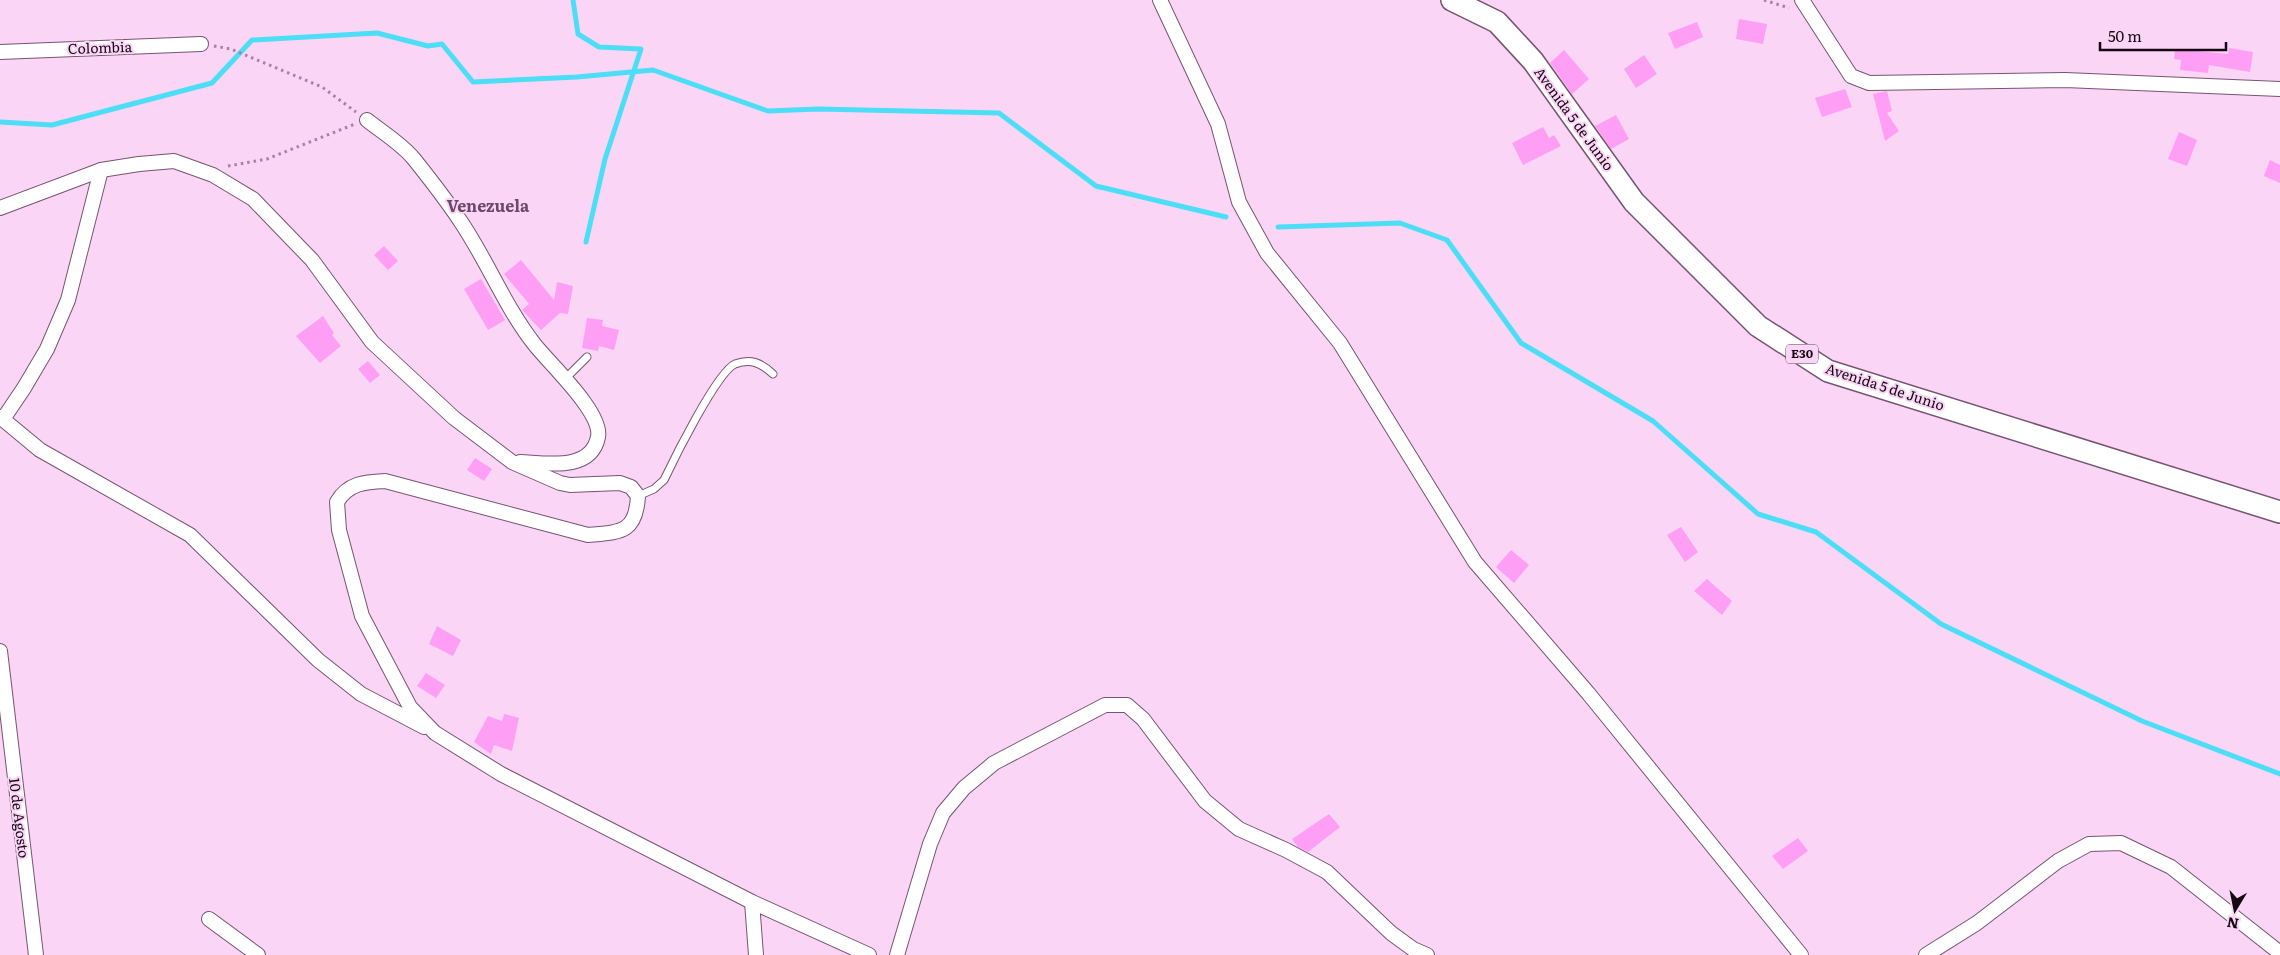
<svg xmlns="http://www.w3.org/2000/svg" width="2280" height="955" viewBox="0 0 2280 955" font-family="Literata,serif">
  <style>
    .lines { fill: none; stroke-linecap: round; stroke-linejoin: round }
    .stream { stroke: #4bdef6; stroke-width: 5 }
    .building { fill: #ff9ef5 }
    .service-casing { stroke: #755571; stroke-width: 9 }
    .minor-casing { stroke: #755571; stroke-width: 16 }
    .primary-casing { stroke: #755571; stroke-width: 24 }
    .path { stroke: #a1859d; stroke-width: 3; stroke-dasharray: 2.5 4; stroke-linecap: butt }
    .service { stroke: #fff; stroke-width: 7 }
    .minor { stroke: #fff; stroke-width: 14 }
    .primary { stroke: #fff; stroke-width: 21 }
    .labels { text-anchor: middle; stroke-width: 4; stroke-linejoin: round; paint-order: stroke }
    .shield { fill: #fbd5f5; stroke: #594657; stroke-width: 1 }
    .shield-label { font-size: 12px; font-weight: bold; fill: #140813 }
    .street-label { font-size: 14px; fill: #140813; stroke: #fbd5f5 }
    .quarter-label { font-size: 16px; font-weight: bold; fill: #6a4a66; stroke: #fbd5f5 }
  </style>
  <rect width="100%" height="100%" fill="#fbd5f5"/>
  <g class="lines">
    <!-- stream -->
    <g class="stream">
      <path d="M573 0 578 34 599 47 641 49 605 159 586 242"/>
      <path d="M0 122 52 125 212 83 252 40 377 33 428 46 442 44 473 82 577 77 653 70 768 111 818 109 999 113 1096 186 1226 217"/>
      <path d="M1278 227 1400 223 1447 240 1521 343 1653 421 1758 514 1816 532 1941 624 2142 721 2280 774"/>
    </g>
  </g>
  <!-- building -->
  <g class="building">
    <path d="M1739 19 1767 24 1763 44 1736 39Z"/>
    <path d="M1697 22 1703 37 1675 49 1668 33Z"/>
    <path d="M2229 48 2253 52 2250 72 2209 65 2208 73 2180 70 2181 60 2174 59 2175 49 2228 54Z"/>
    <path d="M1564 50 1589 79 1572 94 1550 63Z"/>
    <path d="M1644 55 1657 74 1636 88 1624 69Z"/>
    <path d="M1845 89 1852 107 1822 117 1815 98Z"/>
    <path d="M1887 91 1892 111 1887 113 1899 131 1885 141 1873 94Z"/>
    <path d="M1616 115 1629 139 1611 149 1595 126Z"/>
    <path d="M1543 127 1549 138 1554 135 1561 146 1523 165 1512 143Z"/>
    <path d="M2179 132 2197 140 2187 166 2168 159Z"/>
    <path d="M2270 160 2280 165V183L2264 176Z"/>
    <path d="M384 246 398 261 388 270 374 255Z"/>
    <path d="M521 260 554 300 557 282 573 286 568 314 560 313 541 330 522 310 529 304 504 274Z"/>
    <path d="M481 279 505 320 488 330 464 289Z"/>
    <path d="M323 316 334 333 332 335 341 346 320 363 296 336Z"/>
    <path d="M587 318 603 320 602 326 619 330 614 350 599 346 598 351 582 348Z"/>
    <path d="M368 361 380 375 370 383 358 369Z"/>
    <path d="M475 458 492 469 484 481 467 470Z"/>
    <path d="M1681 527 1698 552 1685 562 1667 535Z"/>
    <path d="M1511 550 1529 565 1514 583 1496 567Z"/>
    <path d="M1707 579 1732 601 1722 615 1694 591Z"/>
    <path d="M437 626 461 640 453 656 429 644Z"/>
    <path d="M426 673 445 685 436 698 417 686Z"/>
    <path d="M504 714 519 718 512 751 494 745 491 754 474 742 488 716 502 721Z"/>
    <path d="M1329 814 1340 827 1308 852 1298 847 1292 839Z"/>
    <path d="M1798 838 1808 851 1783 869 1772 856Z"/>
  </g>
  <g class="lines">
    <defs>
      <g id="service">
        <path d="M565 379 587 357"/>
        <path d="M638 496 654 489 664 480C674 459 717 372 735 364 751 358 761 363 773 374"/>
      </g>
      <g id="minor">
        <path d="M1160 0 1218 124 1239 202 1267 253 1340 343 1475 562 1588 693 1801 955"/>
        <path d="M1802 0 1851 76 1869 83 2065 80 2280 89"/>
        <path d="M0 52 201 44"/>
        <path d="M367 120C382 132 402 144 414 159 430 179 447 201 461 222 488 262 505 307 535 345 550 364 603 413 598 437 591 472 546 463 520 462"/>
        <path d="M0 208 101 170 139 164 174 161 213 175 253 199 312 260 372 342 454 418 512 462 560 483 570 485 620 483 631 487 638 496C636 533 621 532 588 535L385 481C365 482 348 483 337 502L339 530 362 616 410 707 435 733 501 774 752 902 869 955"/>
        <path d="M0 417 40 450 190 535 318 660 361 694 424 727"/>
        <path d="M3 419 24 388 47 349 68 300 101 170"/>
        <path d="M0 651 36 955"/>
        <path d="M752 902 756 955"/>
        <path d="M209 919 258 955"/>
        <path d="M897 955 930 844 943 813 964 788 994 763 1105 705H1127L1143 719 1205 801 1239 829 1286 850 1327 872 1391 933 1413 949 1427 955"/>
        <path d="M1926 955 1977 923 2058 861 2089 844 2121 843 2171 867 2280 953"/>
      </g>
      <path id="primary" d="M1452 0 1497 22 1533 61 1634 202 1758 326 1828 371 2280 512"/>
    </defs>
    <!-- service casing -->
    <use href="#service" class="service-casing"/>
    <!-- minor casing -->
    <use href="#minor" class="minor-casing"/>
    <!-- primary casing -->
    <use href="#primary" class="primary-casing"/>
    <!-- path -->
    <g class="path">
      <path d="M1764 0 1789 8"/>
      <path d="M214 46 231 49 322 87 356 112"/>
      <path d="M228 166 267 159 355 124"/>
    </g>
    <!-- service -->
    <use href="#service" class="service"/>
    <!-- minor -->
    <use href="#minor" class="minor"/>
    <!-- primary -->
    <use href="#primary" class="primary"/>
  </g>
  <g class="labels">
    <!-- shield labels -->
    <rect class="shield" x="1786" y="344.5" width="32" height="19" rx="4"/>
    <g class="shield-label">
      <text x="1802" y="358">E30</text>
    </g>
    <!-- street labels -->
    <g class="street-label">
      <text transform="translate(100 48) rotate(-2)" y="5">Colombia</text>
      <text transform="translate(1574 119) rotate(54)" y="5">Avenida 5 de Junio</text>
      <text transform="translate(1885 387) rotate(18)" y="5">Avenida 5 de Junio</text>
      <text transform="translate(19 818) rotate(83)" y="5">10 de Agosto</text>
    </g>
    <!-- quarter labels -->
    <g class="quarter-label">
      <text x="488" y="212">Venezuela</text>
    </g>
  </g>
  <!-- north arrow -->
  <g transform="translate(2235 910) rotate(190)" stroke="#fbd5f5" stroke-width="4" paint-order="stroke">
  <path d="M0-4L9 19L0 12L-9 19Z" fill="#140813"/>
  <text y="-8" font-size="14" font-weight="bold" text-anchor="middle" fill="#140813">N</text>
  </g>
  <!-- scale -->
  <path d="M2100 42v8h126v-8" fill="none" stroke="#140813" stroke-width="2.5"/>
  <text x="2108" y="42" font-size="15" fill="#140813" stroke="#fbd5f5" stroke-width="4" paint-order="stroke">50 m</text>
</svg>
